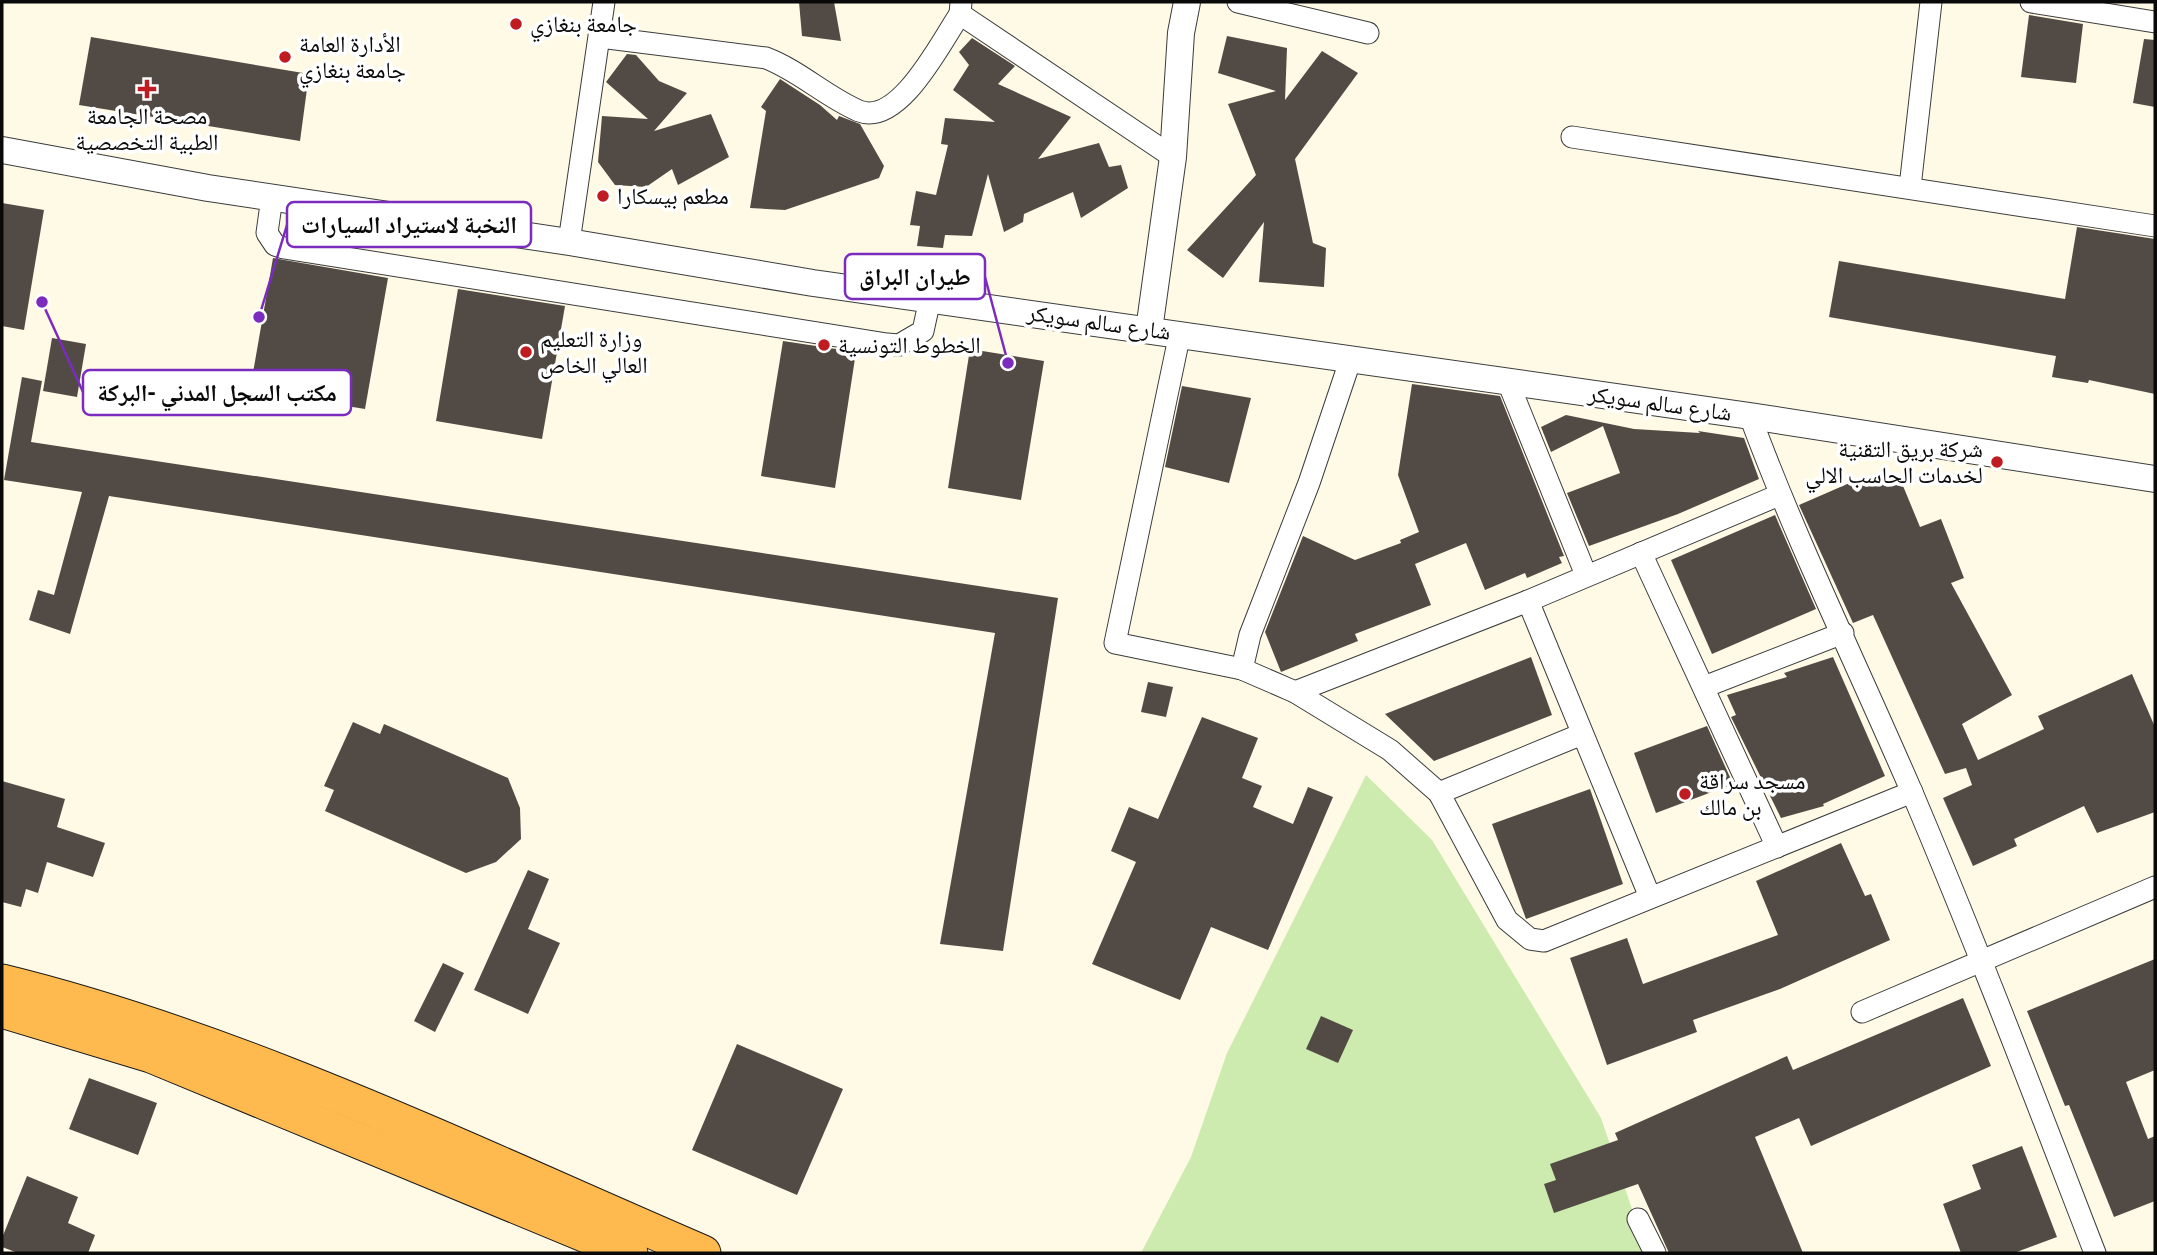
<svg xmlns="http://www.w3.org/2000/svg" width="2157" height="1255" viewBox="0 0 2157 1255" font-family="Literata,'Noto Naskh Arabic',serif">
  <style>
    .green { fill: #cdeaaf }
    .building { fill: #524b45 }
    .lines { fill: none; stroke-linecap: round; stroke-linejoin: round }
    .minor-casing { stroke: #3c3c3c; stroke-width: 23 }
    .tertiary-casing { stroke: #3c3c3c; stroke-width: 28 }
    .trunk-casing { stroke: #1a1a1a; stroke-width: 37 }
    .minor { stroke: #fff; stroke-width: 21 }
    .tertiary { stroke: #fff; stroke-width: 26 }
    .trunk { stroke: #feba4e; stroke-width: 35 }
    .poi-dot { fill: #bf1c22; stroke: #fff; stroke-width: 2.5 }
    .labels { text-anchor: middle; stroke-width: 7; stroke-linejoin: round; paint-order: stroke }
    .poi-label { font-size: 23px; fill: #090909; stroke: #fff; text-anchor: start }
    .street-label { font-size: 23px; fill: #090909; stroke: #fff }
    .leader { fill: none; stroke: #7b2cbf; stroke-width: 2.5 }
    .callout-dot { fill: #7b2cbf; stroke: #fff; stroke-width: 2.5 }
    .callout { fill: #fff; stroke: #7b2cbf; stroke-width: 2.5 }
    .callout-label { font-size: 24px; text-anchor: middle; font-weight: bold; fill: #090909 }
  </style>
  <rect width="100%" height="100%" fill="#fffae6"/>
  <!-- green -->
  <path class="green" d="M1366 775 1432 840 1601 1118 1647 1253H1141L1191 1157 1227 1053Z"/>
  <!-- building -->
  <g class="building">
    <path d="M799 2H834L841 41 802 36Z"/>
    <path d="M2029 15 2083 24 2076 83 2021 77Z"/>
    <path d="M1227 36 1287 48 1285 100 1322 51 1358 73 1295 159 1313 243 1326 248 1324 287 1259 282 1264 222 1223 278 1187 250 1256 175 1228 104 1276 91 1218 73Z"/>
    <path d="M91 37 309 74 300 141 79 105Z"/>
    <path d="M972 38 1015 66 998 84 1071 117 1038 159 1099 143 1109 167 1121 165 1128 188 1081 218 1073 192 1024 214 1023 222 1004 232 988 174 972 236 945 235 943 248 917 246 920 226 910 225 916 191 936 195 948 145 941 144 945 118 995 122 953 90 969 65 959 52Z"/>
    <path d="M2144 39 2155 40V107L2133 103Z"/>
    <path d="M627 54 636 55 659 81 687 93 654 131 711 114 729 157 678 185 672 169 646 187 615 185 598 162 602 116 648 119 606 82Z"/>
    <path d="M780 79 820 105 837 120 839 116 860 124 884 166 879 178 785 210 750 208 766 111 761 107Z"/>
    <path d="M2 203 44 210 24 330 2 326Z"/>
    <path d="M2077 227 2155 239V394L2089 380 2088 383 2052 377 2056 356 1829 317 1839 261 2065 299Z"/>
    <path d="M273 258 388 278 365 409 250 390Z"/>
    <path d="M458 289 565 306 542 439 436 421Z"/>
    <path d="M52 338 86 344 77 397 43 391Z"/>
    <path d="M783 341 856 352 835 488 761 476Z"/>
    <path d="M970 349 1044 361 1021 500 948 488Z"/>
    <path d="M22 377 42 381 31 442 1058 598 1003 951 940 944 995 633 109 496 70 634 29 620 38 590 54 595 82 492 4 480Z"/>
    <path d="M1412 384 1500 396 1564 556 1559 557 1562 563 1527 578 1525 573 1485 590 1466 543 1415 564 1431 605 1355 634 1358 641 1281 672 1265 632 1303 536 1355 560 1401 543 1400 540 1419 532 1398 475Z"/>
    <path d="M1182 386 1251 398 1229 483 1165 467Z"/>
    <path d="M1566 415 1634 429 1700 433 1698 431 1744 438 1759 479 1678 514 1589 546 1567 493 1620 473 1603 426 1551 452 1541 427Z"/>
    <path d="M1861 478 1901 481 1920 527 1941 519 1964 578 1951 583 2012 695 1962 724 1978 760 2044 729 2038 716 2132 674 2155 727V812L2097 833 2084 806 2014 839 2017 846 1973 866 1943 798 1972 785 1966 768 1945 774 1873 615 1853 623 1799 505Z"/>
    <path d="M1775 515 1816 609 1712 654 1671 560Z"/>
    <path d="M1531 657 1552 715 1434 761 1385 714Z"/>
    <path d="M1833 657 1885 776 1823 804 1824 806 1781 818 1731 717 1736 715 1727 695 1787 677 1784 673Z"/>
    <path d="M1148 682 1173 687 1166 717 1141 712Z"/>
    <path d="M1202 717 1258 738 1242 778 1262 786 1253 807 1293 824 1308 787 1333 797 1268 950 1211 927 1180 1000 1092 964 1136 862 1111 851 1129 807 1158 819Z"/>
    <path d="M353 722 380 734 384 724 508 778 520 808 521 839 496 862 466 873 325 811 334 790 324 786Z"/>
    <path d="M1707 726 1733 784 1656 813 1634 753Z"/>
    <path d="M2 781 65 799 57 827 105 843 93 877 47 862 38 893 26 889 21 907 2 902Z"/>
    <path d="M1590 789 1623 884 1526 919 1492 824Z"/>
    <path d="M1841 843 1865 896 1871 894 1890 940 1780 989 1693 1020 1697 1032 1607 1065 1570 958 1627 938 1643 984 1778 935 1756 881Z"/>
    <path d="M528 870 549 879 528 929 560 943 528 1014 474 990Z"/>
    <path d="M2155 959V1070L2126 1082 2148 1139 2155 1136V1201L2114 1217 2069 1105 2065 1106 2027 1011Z"/>
    <path d="M443 963 464 973 435 1032 414 1021Z"/>
    <path d="M1963 998 1991 1066 1811 1146 1799 1118 1755 1137 1803 1253H1669L1638 1184 1554 1213 1544 1184 1556 1180 1550 1164 1618 1140 1615 1133 1787 1056 1793 1070Z"/>
    <path d="M1321 1016 1353 1030 1338 1063 1306 1049Z"/>
    <path d="M737 1044 843 1089 797 1195 692 1150Z"/>
    <path d="M89 1078 157 1103 138 1155 69 1129Z"/>
    <path d="M2022 1146 2057 1237 2014 1253H1961L1943 1204 1981 1189 1972 1165Z"/>
    <path d="M27 1176 78 1197 68 1223 95 1235 88 1253H18L2 1247V1238Z"/>
  </g>
  <g class="lines">
    <defs>
      <g id="minor">
        <path d="M961 2 960 14 1173 157"/>
        <path d="M1238 2 1368 33"/>
        <path d="M2031 2 2155 22"/>
        <path d="M600 37 766 58C800 71 826 97 859 111 899 127 941 42 960 14"/>
        <path d="M1572 137 2155 226"/>
        <path d="M1910 187 1931 2"/>
        <path d="M272 197 267 233 275 245 284 248 887 344 899 345 923 331 930 299"/>
        <path d="M569 242 604 2"/>
        <path d="M1180 333 1115 643 1242 669 1295 692 1390 750 1439 793 1507 920 1530 939 1544 941 1912 792"/>
        <path d="M1508 382 1586 575"/>
        <path d="M1750 416C1797 543 1857 665 1911 790 1976 943 2035 1098 2095 1253"/>
        <path d="M1641 553 1777 847"/>
        <path d="M1528 601 1650 897"/>
        <path d="M1242 669 1250 635 1309 483 1350 361"/>
        <path d="M1704 687 1843 633"/>
        <path d="M1295 692 1528 601 1779 495"/>
        <path d="M1439 793 1582 734"/>
        <path d="M1862 1012 2155 887"/>
        <path d="M1638 1219 1655 1253"/>
      </g>
      <g id="tertiary">
        <path d="M2 150 208 188 569 242 813 283 1750 416 2155 479"/>
        <path d="M1149 330 1173 157 1181 33 1187 2"/>
      </g>
      <g id="trunk">
        <path d="M2 982C240 1040 477 1156 703 1253"/>
        <path d="M2 1010 151 1055 630 1253"/>
      </g>
    </defs>
    <!-- minor casing -->
    <use href="#minor" class="minor-casing"/>
    <!-- tertiary casing -->
    <use href="#tertiary" class="tertiary-casing"/>
    <!-- trunk casing -->
    <use href="#trunk" class="trunk-casing"/>
    <!-- minor -->
    <use href="#minor" class="minor"/>
    <!-- tertiary -->
    <use href="#tertiary" class="tertiary"/>
    <!-- trunk -->
    <use href="#trunk" class="trunk"/>
  </g>
  <!-- markers -->
  <g class="poi-dot">
    <circle cx="516" cy="24" r="7"/>
    <circle cx="285" cy="57" r="7"/>
    <path d="M143.5 78.5h7v7h7v7h-7v7h-7v-7h-7v-7h7z"/>
    <circle cx="603" cy="196" r="7"/>
    <circle cx="824" cy="345" r="7"/>
    <circle cx="526" cy="352" r="7"/>
    <circle cx="1997" cy="462" r="7"/>
    <circle cx="1685" cy="794" r="7"/>
  </g>
  <g class="labels">
    <!-- poi labels -->
    <g class="poi-label">
      <text x="530" y="32">جامعة بنغازي</text>
      <text x="299" y="52">الأدارة العامة<tspan x="299" dy="26">جامعة بنغازي</tspan></text>
      <text x="147" y="124" text-anchor="middle">مصحة الجامعة<tspan x="147" dy="26">الطبية التخصصية</tspan></text>
      <text x="617" y="204">مطعم بيسكارا</text>
      <text x="540" y="347">وزارة التعليم<tspan x="540" dy="26">العالي الخاص</tspan></text>
      <text x="838" y="353">الخطوط التونسية</text>
      <text x="1983" y="457" text-anchor="end">شركة بريق التقنية<tspan x="1983" dy="26">لخدمات الحاسب الالي</tspan></text>
      <text x="1699" y="789">مسجد سراقة<tspan x="1699" dy="26">بن مالك</tspan></text>
    </g>
    <!-- street labels -->
    <g class="street-label">
      <text transform="translate(1099 322) rotate(8)" y="8">شارع سالم سويكر</text>
      <text transform="translate(1660 403) rotate(8)" y="8">شارع سالم سويكر</text>
    </g>
  </g>
  <!-- callouts -->
  <path class="leader" d="M259 317L287 225M1008 363L985 277M42 302L83 392"/>
  <g class="callout-dot">
    <circle cx="259" cy="317" r="7"/>
    <circle cx="1008" cy="363" r="7"/>
    <circle cx="42" cy="302" r="7"/>
  </g>
  <g class="callout">
    <rect x="287" y="202" width="244" height="45" rx="7"/>
    <rect x="845" y="254" width="140" height="45" rx="7"/>
    <rect x="83" y="370" width="268" height="45" rx="7"/>
  </g>
  <g class="callout-label">
    <text x="409" y="233">النخبة لاستيراد السيارات</text>
    <text x="915" y="285">طيران البراق</text>
    <text x="217" y="401">مكتب السجل المدني -البركة</text>
  </g>
  <!-- border -->
  <rect width="2157" height="1255" fill="none" stroke="#090909" stroke-width="7"/>
</svg>
